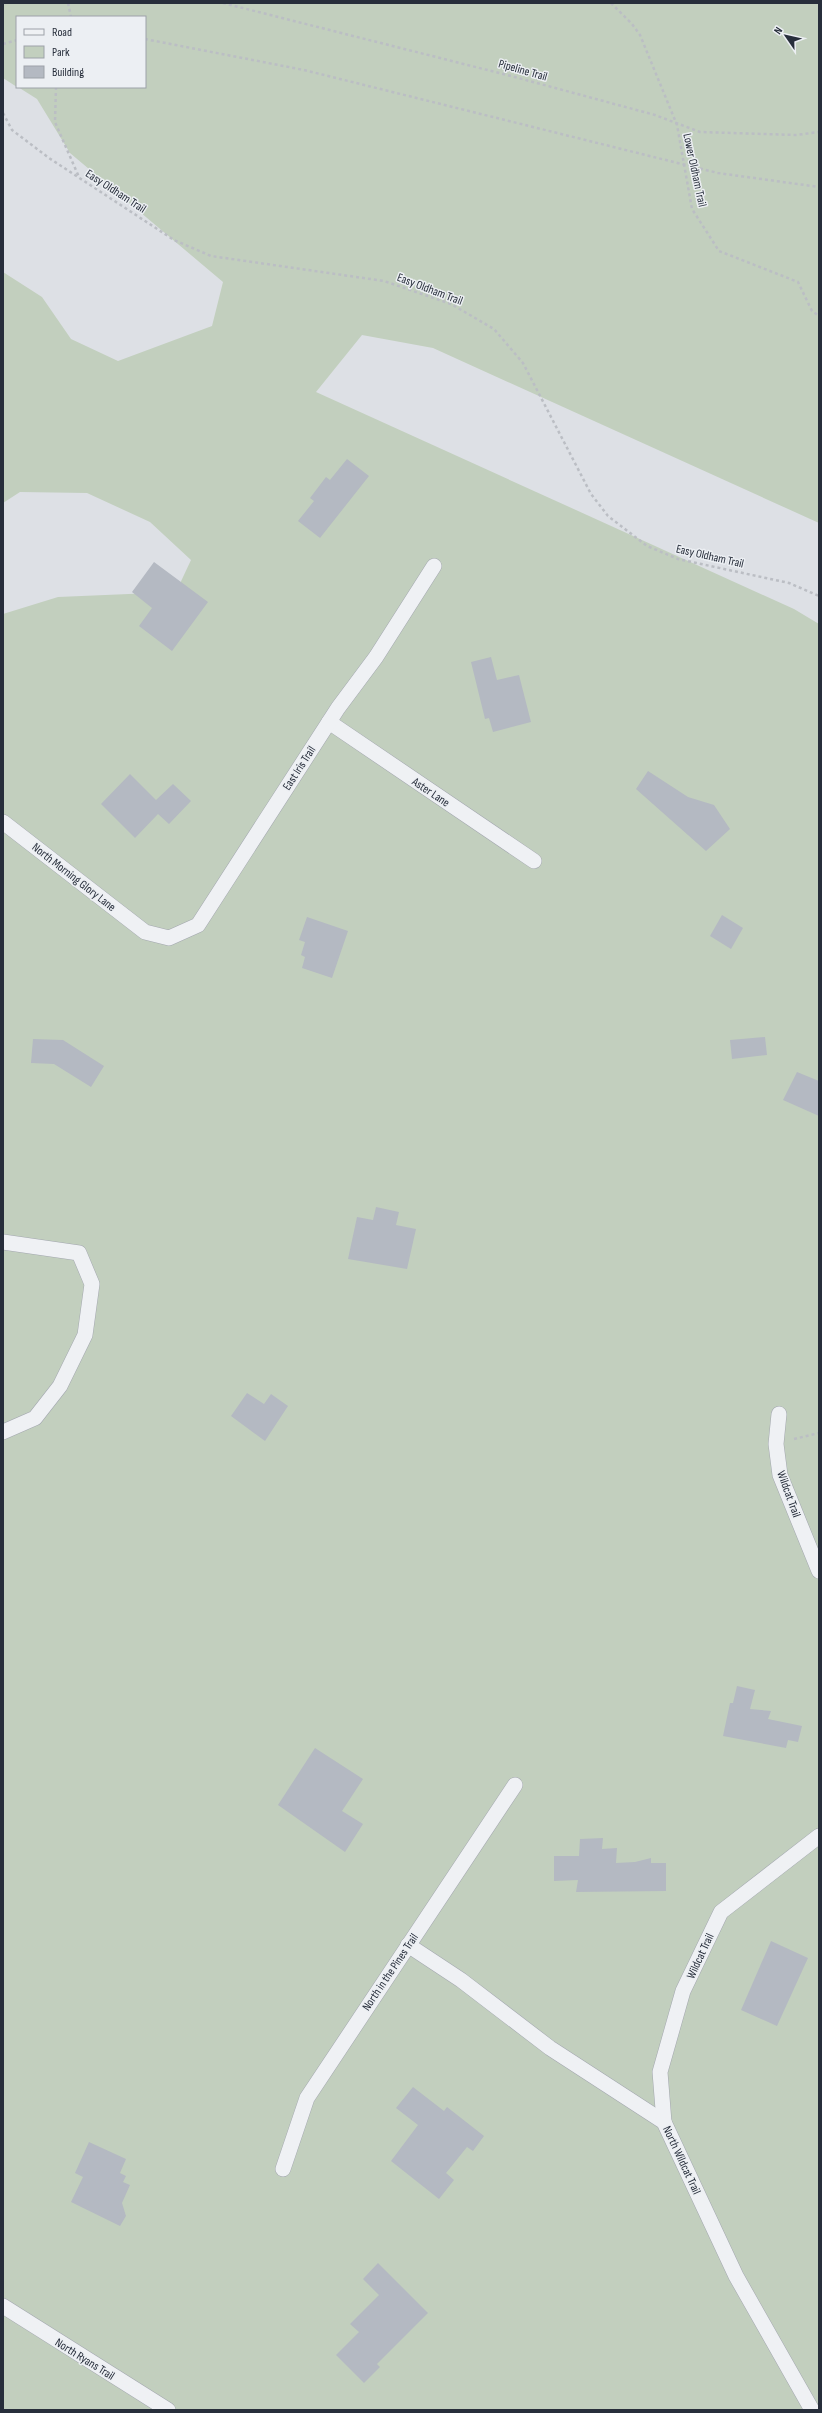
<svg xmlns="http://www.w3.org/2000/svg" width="822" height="2413" viewBox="0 0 822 2413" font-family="'Sofia Sans Condensed',sans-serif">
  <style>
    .green { fill: #c2cfbe }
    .building { fill: #b4b9c2 }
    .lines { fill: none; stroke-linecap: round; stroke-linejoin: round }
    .street-casing { stroke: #a3a7af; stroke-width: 16 }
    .path { stroke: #bbbec4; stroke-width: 2.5; stroke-dasharray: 3 3; stroke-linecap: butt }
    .street { stroke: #eff1f4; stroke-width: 15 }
    .labels { text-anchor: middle; stroke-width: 3; stroke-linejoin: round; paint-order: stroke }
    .street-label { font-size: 12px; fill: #272e3b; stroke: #eceff3 }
  </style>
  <rect width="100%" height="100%" fill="#dde0e5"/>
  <!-- green -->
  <path class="green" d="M3 3H819V523L433 348 362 335 316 392 794 609 819 624V2410H3V614L58 597 176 592 191 560 150 522 87 493 20 492 3 503V272L42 297 71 339 118 361 212 326 223 282 70 153 37 99 18 87H145V17H17V87L3 78Z"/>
  <!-- building -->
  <g class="building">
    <path d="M347 459 369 476 320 538 298 521 314 501 310 498 326 477 330 480Z"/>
    <path d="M154 562 208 602 172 651 139 626 152 608 132 592Z"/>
    <path d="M491 657 497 680 519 675 531 722 493 732 489 718 485 719 471 662Z"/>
    <path d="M648 771 688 797 714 805 730 829 706 851 636 789Z"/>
    <path d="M130 774 156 800 173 784 191 801 169 824 158 814 135 838 101 804Z"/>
    <path d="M722 915 743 928 731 949 710 936Z"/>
    <path d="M307 917 348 931 332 978 302 968 305 957 301 955 305 942 299 940Z"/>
    <path d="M765 1037 767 1055 732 1059 730 1040Z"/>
    <path d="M33 1039 63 1040 104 1066 91 1087 54 1064 31 1063Z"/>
    <path d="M797 1072 819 1081V1116L783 1100Z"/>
    <path d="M376 1207 399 1212 396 1225 416 1229 407 1269 348 1259 357 1217 373 1220Z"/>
    <path d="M247 1393 264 1404 271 1394 288 1406 265 1441 231 1416Z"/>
    <path d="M737 1686 755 1690 750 1709 771 1711 768 1719 802 1726 798 1742 788 1740 786 1748 723 1736 730 1703H733Z"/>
    <path d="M315 1748 363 1779 342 1811 363 1824 345 1852 278 1805Z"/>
    <path d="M603 1838 602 1849 617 1848 616 1863 635 1862 651 1858V1863H666V1891L576 1892 578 1880 554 1881V1856H579L580 1839Z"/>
    <path d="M771 1941 808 1958 777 2026 741 2010Z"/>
    <path d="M413 2087 444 2111 447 2107 484 2136 473 2151 467 2147 446 2173 454 2180 439 2199 391 2161 418 2125 396 2108Z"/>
    <path d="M89 2142 126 2159 120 2173 126 2176 123 2182 130 2185 122 2203 126 2216 120 2226 71 2202 83 2177 75 2173Z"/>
    <path d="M378 2263 428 2313 377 2364 380 2367 364 2383 336 2355 359 2332 350 2324 379 2295 363 2279Z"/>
  </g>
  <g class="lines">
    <defs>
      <g id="street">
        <path d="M329 722 534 861"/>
        <path d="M3 822 145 932 169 938 198 925 338 708 376 657 434 566"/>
        <path d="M3 1242 79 1253 92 1284 85 1335 60 1386 35 1418 3 1432"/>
        <path d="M779 1414 776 1444 780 1475 819 1571"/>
        <path d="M408 1945 461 1980 550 2048 664 2122 736 2276 812 2410"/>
        <path d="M664 2122 660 2072 683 1991 721 1912 819 1836"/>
        <path d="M283 2169 307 2098 515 1785"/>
        <path d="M3 2306 168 2410"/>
      </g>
    </defs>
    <!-- street casing -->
    <use href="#street" class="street-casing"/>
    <!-- path -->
    <g class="path">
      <path d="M3 3H6"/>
      <path d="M68 3 71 17"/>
      <path d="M223 3 511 76 655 115 700 132 796 135 819 132"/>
      <path d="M611 3 632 24 640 35 677 125 692 209 719 251 798 282 812 311 819 316"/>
      <path d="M145 39 304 70 718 173 819 187"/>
      <path d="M3 44 17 40"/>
      <path d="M56 87 55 122 79 177"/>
      <path d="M3 113 12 130 49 158 174 240 211 256 384 281 451 304 494 329 523 363 591 494 608 516 647 546 678 559 789 583 819 596"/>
      <path d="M794 1439 819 1433"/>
    </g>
    <!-- street -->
    <use href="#street" class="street"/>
  </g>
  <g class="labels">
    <!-- street labels -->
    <g class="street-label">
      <text transform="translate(523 70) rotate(16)" y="4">Pipeline Trail</text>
      <text transform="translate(695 170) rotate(78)" y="4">Lower Oldham Trail</text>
      <text transform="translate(116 191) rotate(33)" y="4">Easy Oldham Trail</text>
      <text transform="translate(430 289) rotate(21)" y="4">Easy Oldham Trail</text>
      <text transform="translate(710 556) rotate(13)" y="4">Easy Oldham Trail</text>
      <text transform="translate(299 768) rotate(-57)" y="4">East Iris Trail</text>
      <text transform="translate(431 792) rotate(34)" y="4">Aster Lane</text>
      <text transform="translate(74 877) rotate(38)" y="4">North Morning Glory Lane</text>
      <text transform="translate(789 1494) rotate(70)" y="4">Wildcat Trail</text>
      <text transform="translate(700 1956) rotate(-65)" y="4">Wildcat Trail</text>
      <text transform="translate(390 1972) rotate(-56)" y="4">North in the Pines Trail</text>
      <text transform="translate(682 2160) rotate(65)" y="4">North Wildcat Trail</text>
      <text transform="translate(85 2359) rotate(32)" y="4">North Ryans Trail</text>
    </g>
  </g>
  <!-- border -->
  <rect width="822" height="2413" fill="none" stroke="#272e3b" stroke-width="8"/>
  <!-- legend -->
  <rect x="16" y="16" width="130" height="72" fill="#eceff3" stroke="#9da2a9"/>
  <rect x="24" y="29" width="20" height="6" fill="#eff1f4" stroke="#9da2a9"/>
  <text x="52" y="36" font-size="12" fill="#272e3b">Road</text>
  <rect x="24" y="46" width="20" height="12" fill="#c2cfbe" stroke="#9da2a9"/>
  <text x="52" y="56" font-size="12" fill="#272e3b">Park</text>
  <rect x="24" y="66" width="20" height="12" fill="#b4b9c2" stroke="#9da2a9"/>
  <text x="52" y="76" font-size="12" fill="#272e3b">Building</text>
  <!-- north arrow -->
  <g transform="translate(786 36) rotate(304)" stroke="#eceff3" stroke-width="3" paint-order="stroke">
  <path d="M0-3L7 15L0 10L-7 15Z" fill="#272e3b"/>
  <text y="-6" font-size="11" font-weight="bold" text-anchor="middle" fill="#272e3b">N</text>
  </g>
</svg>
